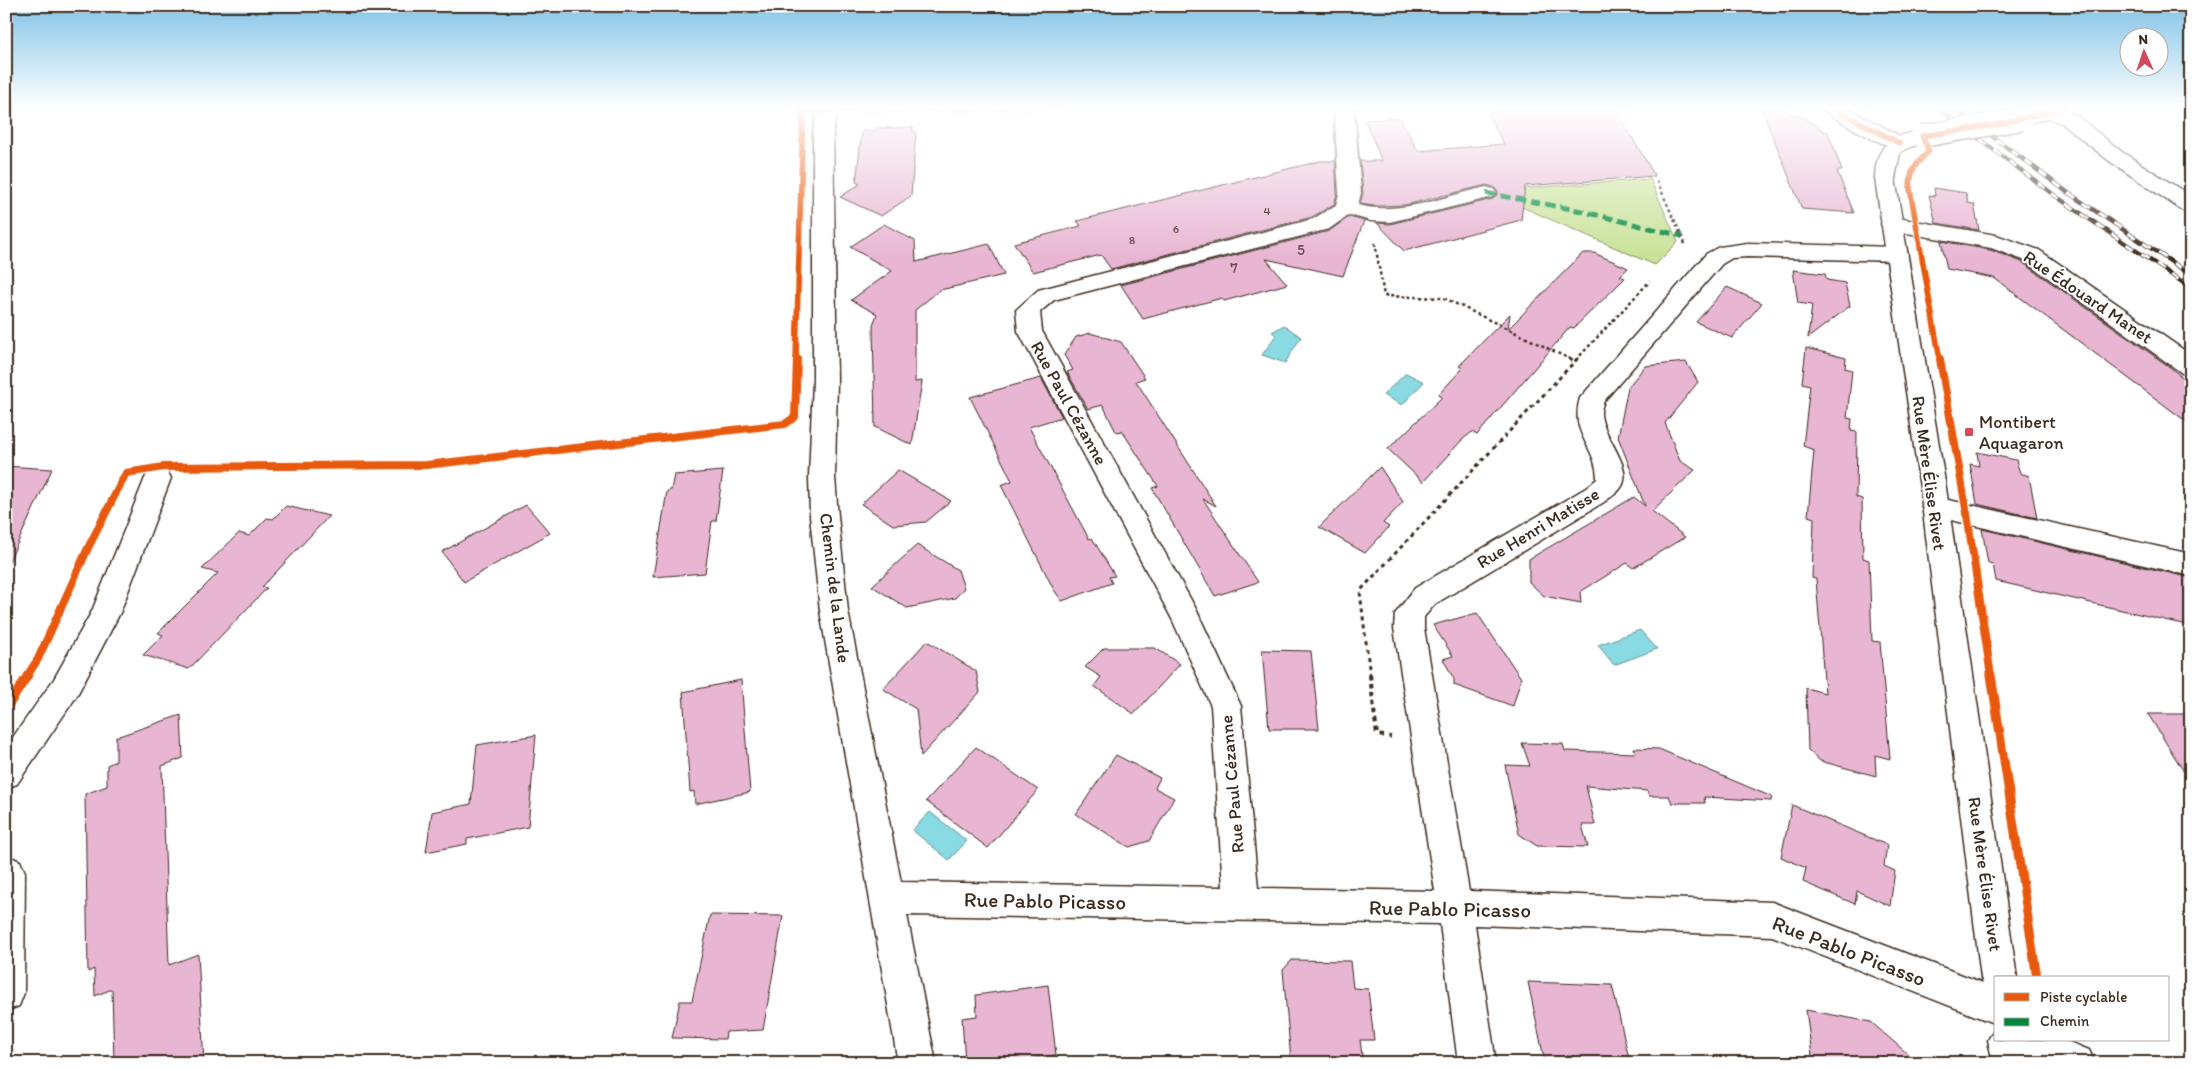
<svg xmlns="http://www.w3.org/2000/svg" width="2197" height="1069" viewBox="0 0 2197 1069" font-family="Itim,sans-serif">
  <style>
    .green { fill: #c9e298; stroke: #82865b }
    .water { fill: #89dae3; stroke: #6a9494 }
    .building { fill: #e8b6d3; stroke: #3b2a1e }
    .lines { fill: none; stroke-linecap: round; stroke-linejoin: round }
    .minor-casing { stroke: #3b2a1e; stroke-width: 3 }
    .tertiary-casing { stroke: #3b2a1e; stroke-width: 3 }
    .path-far2 { stroke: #3b2a1e; stroke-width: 2.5; stroke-dasharray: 3 3; stroke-linecap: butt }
    .path-far1 { stroke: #3b2a1e; stroke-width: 3; stroke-dasharray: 4 4; stroke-linecap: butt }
    .path { stroke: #3b2a1e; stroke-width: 4; stroke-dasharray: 4.5 4.5; stroke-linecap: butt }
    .minor { fill: #fff; fill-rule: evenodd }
    .tertiary { fill: #fff; fill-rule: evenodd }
    .rail-casing { stroke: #3b2a1e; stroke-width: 4.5 }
    .rail { stroke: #fff; stroke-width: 3; stroke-dasharray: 9; stroke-linecap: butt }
    .tertiary-bridge-casing { stroke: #3b2a1e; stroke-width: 25; stroke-linecap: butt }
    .tertiary-bridge { stroke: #fff; stroke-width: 22 }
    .quiet { stroke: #00873e; stroke-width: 5; stroke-dasharray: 10 5; stroke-linecap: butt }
    .cycleway-far2-casing { stroke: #fff; stroke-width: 8 }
    .cycleway-far1-casing { stroke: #fff; stroke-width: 11 }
    .cycleway-casing { stroke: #fff; stroke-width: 12 }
    .cycleway-far2 { stroke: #e8590c; stroke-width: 5.5 }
    .cycleway-far1 { stroke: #e8590c; stroke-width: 8 }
    .cycleway { stroke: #e8590c; stroke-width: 9 }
    .poi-dot { fill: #d1495b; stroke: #fff; stroke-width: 2 }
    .labels { text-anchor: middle; stroke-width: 4; stroke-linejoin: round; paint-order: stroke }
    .far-number-label { font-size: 12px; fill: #664d4b }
    .number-label { font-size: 15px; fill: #664d4b }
    .street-label { font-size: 18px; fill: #3b2a1e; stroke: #fff }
    .poi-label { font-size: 18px; fill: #3b2a1e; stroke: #fff; text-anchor: start }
    .near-street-label { font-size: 21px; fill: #3b2a1e; stroke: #fff }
  </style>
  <rect width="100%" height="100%" fill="#fff"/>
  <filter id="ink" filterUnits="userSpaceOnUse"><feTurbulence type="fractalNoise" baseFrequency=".02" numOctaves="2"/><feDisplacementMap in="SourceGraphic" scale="10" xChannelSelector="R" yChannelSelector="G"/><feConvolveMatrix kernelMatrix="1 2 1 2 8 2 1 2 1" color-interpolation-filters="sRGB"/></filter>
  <g filter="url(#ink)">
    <!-- green -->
    <path class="green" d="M1650 179 1678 242 1655 265 1515 204 1514 189Z"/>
    <!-- water -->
    <g class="water">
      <path d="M1284 325 1301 337 1285 363 1262 355 1276 335 1272 332Z"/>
      <path d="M1406 373 1424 382 1402 405 1383 395Z"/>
      <path d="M1640 630 1657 649 1614 665 1598 645Z"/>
      <path d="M930 812 967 841 949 860 912 830Z"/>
    </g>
    <!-- building -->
    <g class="building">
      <path d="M1614 107 1655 176 1525 186 1521 220 1404 251 1377 223 1390 224 1493 199 1498 192 1494 187 1486 185 1405 205 1374 206 1360 204 1363 193 1360 161H1382L1365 120 1400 118 1418 151 1504 144 1487 113 1499 112V110Z"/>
      <path d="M1761 107H1774L1800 116 1810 121 1823 131 1828 132 1842 171H1837L1854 213 1802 209Z"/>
      <path d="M913 127V132H916L911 196 881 216 840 197 860 184 856 182 862 131H874L878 128Z"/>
      <path d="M1320 161H1335L1337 193 1334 204 1312 217 1111 269 1101 255 1033 272 1014 243 1081 226 1077 221Z"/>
      <path d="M1934 188 1966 193 1968 203 1974 204 1979 230 1936 223 1929 195 1935 196Z"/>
      <path d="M1349 217 1364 221 1343 276 1266 259 1287 284 1224 301 1222 298 1143 319 1121 285 1329 231Z"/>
      <path d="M884 224 915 241 916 262 989 244 1004 275 940 290 915 310V382L922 381 912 445 875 427 873 325 877 314 851 300 892 271 850 247Z"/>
      <path d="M1941 241 1990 250 2022 262 2167 365 2191 384V425L1994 278 1947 269Z"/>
      <path d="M1583 253H1594L1628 268 1620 276 1625 278 1574 328 1570 327 1477 435 1472 432 1462 440 1423 482 1388 449 1442 397 1438 395 1463 368 1459 366 1510 314 1508 329Z"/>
      <path d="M1793 270 1825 274 1827 280 1845 283 1850 306 1808 338 1812 305 1798 303Z"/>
      <path d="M1727 287 1762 303 1732 338 1696 322Z"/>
      <path d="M1090 333 1121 342 1145 378 1136 381 1216 506 1203 499 1258 582 1215 596 1152 488 1158 486 1122 431 1116 432 1103 405 1088 409 1067 372 1073 370 1064 355 1076 337Z"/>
      <path d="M1806 348 1846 358 1845 368 1852 370 1847 418 1852 419 1851 431 1857 432 1856 497 1862 499 1863 558 1869 560 1872 641 1880 642 1890 759 1875 755 1876 776 1820 761 1808 750 1806 688 1825 693 1816 579 1812 578 1814 518 1808 516 1814 450 1803 446 1810 385 1802 383Z"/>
      <path d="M1686 362 1698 382 1665 423 1680 461 1695 470 1652 511 1685 537 1633 568 1627 563 1580 592 1581 603 1544 596 1529 582V559L1634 497 1645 506 1618 437 1628 387 1645 366Z"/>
      <path d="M1041 378 1062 417 1029 427 1089 539 1092 538 1115 576 1109 577 1112 583 1062 601 1054 590 1001 485 1012 481 970 397Z"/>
      <path d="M1977 452 2016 460 2020 473 2029 476 2037 518 1977 504 1970 464 1979 466Z"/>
      <path d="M6 466 52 469 6 568Z"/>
      <path d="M1380 467 1403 502 1383 523 1389 527 1365 553 1319 527Z"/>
      <path d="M898 470 951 501 926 522 893 525 861 504Z"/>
      <path d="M723 471 716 521H712L705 573 653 577 667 491 671 490 674 475Z"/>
      <path d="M526 505 550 533 464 582 442 552Z"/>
      <path d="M286 506 329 516 262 587 267 588 189 669 143 655 163 635 158 633 218 573 202 569 239 533 249 536 267 518 273 519Z"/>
      <path d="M1982 529 2191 578V626L1996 581 1993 564 1988 563Z"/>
      <path d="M917 545 958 570 964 588 955 598 907 608 872 586Z"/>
      <path d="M1477 613 1521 678 1513 706 1454 685V679L1443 659 1453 656 1433 625Z"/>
      <path d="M927 641 976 671 980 692 921 756 916 709 883 689Z"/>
      <path d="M1104 648H1155L1180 664 1134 714 1094 686 1101 677 1085 667Z"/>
      <path d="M1262 650 1311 651 1319 729H1269Z"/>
      <path d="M741 680 750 792 695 804 694 791 690 792 683 692Z"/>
      <path d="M2148 714H2191V783Z"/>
      <path d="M181 715 183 758 162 766 169 965 198 954 204 1063H114L112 989 95 996 94 969 88 972 85 794 107 786V765L116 761V737Z"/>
      <path d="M536 735 528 827 467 839V844L426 852 432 812 471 804 477 745Z"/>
      <path d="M1522 743 1563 744 1565 751 1636 753 1634 748 1659 749 1772 797 1771 801 1704 797 1705 803H1672L1669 796H1649L1647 791 1586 786 1595 825H1582L1588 847 1537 846 1519 834 1505 765 1530 766Z"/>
      <path d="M976 747 1038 790 988 848 926 801Z"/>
      <path d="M1116 755 1160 778 1155 788 1174 798 1149 841 1129 847 1076 814Z"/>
      <path d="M1792 805 1887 845 1884 866 1895 871 1890 906 1857 891 1855 904 1803 882 1806 868 1781 857Z"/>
      <path d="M710 915 783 916 763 1030 726 1032 725 1039 672 1038 680 1001H692Z"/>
      <path d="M1292 960 1350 961 1353 988 1368 989 1374 1040H1360L1363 1063 1291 1060 1283 970Z"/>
      <path d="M1528 982 1612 985 1630 1063H1545Z"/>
      <path d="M1048 985 1056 1055 1034 1058V1063H965L962 1018 977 1016 976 995Z"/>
      <path d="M1806 1010 1871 1022 1918 1063H1813Z"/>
    </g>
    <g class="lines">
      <defs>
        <g id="minor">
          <path d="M818 107H838L833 132 837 380 835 477 838 516 848 611 901 882 1223 887 1211 706 1172 619 1018 331 1016 310 1038 290 1313 219 1336 205 1339 193 1334 107H1354L1361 193 1358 205C1399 216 1445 196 1486 187L1493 189 1497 193 1493 197 1390 222 1371 221 1349 215 1329 229 1054 300 1040 312 1042 331 1196 609 1241 706 1258 888 1435 891 1394 628 1395 614 1415 588 1586 488 1597 479C1597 446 1569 435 1580 398L1706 254 1719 247 1748 243 1897 247 1905 249 1908 254 1905 259 1897 261 1748 257 1732 258 1722 264 1604 401C1603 404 1601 409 1601 412 1600 435 1637 468 1620 489 1616 494 1609 498 1604 502L1435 604 1424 617V628L1469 891 1772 902 1996 988V1024L1772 936 1475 925 1496 1063H1458L1440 924 907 915 936 1063H898L820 611 810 516 809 477 813 380V132Z"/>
          <path d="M1821 107H1845L1906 139 1909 143 1906 147C1886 152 1843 122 1824 111Z"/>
          <path d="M2055 107 2077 116 2122 152 2191 196V212L2183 211 2108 160 2063 124 2045 116 2042 112 2045 108Z"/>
          <path d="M1892 217 1996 235 2039 250 2191 355V375L2182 373 2023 260 1991 248 1884 229 1881 224 1884 219Z"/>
          <path d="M158 468 167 471 171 478 120 613 76 697 17 784 6 788V747L54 679 92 611 145 478 149 471Z"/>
          <path d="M1935 497 2191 554V576L1925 514 1922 507 1925 500Z"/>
          <path d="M6 855 20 861 25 872 24 993 19 1006 6 1011Z"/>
          <path d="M1996 1031V1040H2064L2089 1050 2095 1063H2006L1995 1058 1989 1045Z"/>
        </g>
        <g id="tertiary">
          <path d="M2044 107H2076L2073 111 2022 125 2015 123 2012 119 2015 115Z"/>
          <path d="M1922 130 1929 132 1932 136C1926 145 1909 145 1900 153L1895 178 1946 488 2017 978H1996V995L1986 991 1981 978 1920 488 1875 178C1876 143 1891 137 1922 130Z"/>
          <path d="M1996 1026V1040H2026L2031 1063H1993L1988 1040Z"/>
        </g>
      </defs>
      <!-- minor casing -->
      <use href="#minor" class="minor-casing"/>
      <!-- tertiary casing -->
      <use href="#tertiary" class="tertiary-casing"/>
      <!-- path-far2 -->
      <g class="path-far2">
        <path d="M1657 181 1685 244"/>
        <path d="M1375 243 1384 296 1444 298 1572 360"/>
        <path d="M1576 360 1650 281"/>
      </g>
      <!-- path-far1 -->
      <g class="path-far1">
        <path d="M1569 359 1575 362"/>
        <path d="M1370 676 1360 591 1577 359"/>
      </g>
      <!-- path -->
      <path class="path" d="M1370 675 1377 735 1391 737"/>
      <!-- minor -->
      <use href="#minor" class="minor"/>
      <!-- tertiary -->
      <use href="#tertiary" class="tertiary"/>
      <defs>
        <g id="rail">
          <path d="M1937 107 2054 195 2191 288"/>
          <path d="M1953 107 2067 192 2191 275"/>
        </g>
      </defs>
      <!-- rail casing -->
      <use href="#rail" class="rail-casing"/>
      <!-- rail -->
      <use href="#rail" class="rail"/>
      <defs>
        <path id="tertiary-bridge" d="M1922 136 2022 119"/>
      </defs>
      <!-- tertiary-bridge casing -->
      <use href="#tertiary-bridge" class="tertiary-bridge-casing"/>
      <!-- tertiary-bridge -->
      <use href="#tertiary-bridge" class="tertiary-bridge"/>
      <!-- quiet -->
      <path class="quiet" d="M1486 193 1577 210 1682 236"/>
      <defs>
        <g id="cycleway-far2">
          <path d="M1831 107 1899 143"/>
          <path d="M803 111 1090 107"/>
          <path d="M796 360 803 111 799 107"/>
          <path d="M1940 360 1910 189C1910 169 1915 165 1929 151L1922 136 1995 125 2066 107"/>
        </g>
        <g id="cycleway-far1">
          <path d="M1940 359 1967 514 1991 676"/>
          <path d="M27 676 38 659 88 548 126 473 164 467 426 465 785 424 795 417 797 359"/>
        </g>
        <g id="cycleway">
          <path d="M1991 675 2037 978"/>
          <path d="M6 709 28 675"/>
        </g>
      </defs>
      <!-- cycleway-far2 casing -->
      <use href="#cycleway-far2" class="cycleway-far2-casing"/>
      <!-- cycleway-far1 casing -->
      <use href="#cycleway-far1" class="cycleway-far1-casing"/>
      <!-- cycleway casing -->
      <use href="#cycleway" class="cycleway-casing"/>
      <!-- cycleway-far2 -->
      <use href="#cycleway-far2" class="cycleway-far2"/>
      <!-- cycleway-far1 -->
      <use href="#cycleway-far1" class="cycleway-far1"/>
      <!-- cycleway -->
      <use href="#cycleway" class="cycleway"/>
    </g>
  </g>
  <!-- sky -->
  <linearGradient id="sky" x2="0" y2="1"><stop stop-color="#82c3e6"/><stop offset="0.42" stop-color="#fff"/><stop offset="1" stop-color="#fff" stop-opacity="0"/></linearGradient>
  <rect width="2197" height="257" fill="url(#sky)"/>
  <!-- markers -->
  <rect class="poi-dot" x="1964" y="427" width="10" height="10" rx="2.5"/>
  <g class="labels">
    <!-- far-number labels -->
    <g class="far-number-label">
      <text x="1267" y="215">4</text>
      <text x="1176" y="233">6</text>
      <text x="1132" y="244">8</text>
    </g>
    <!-- number labels -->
    <g class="number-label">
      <text x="1301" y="255">5</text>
      <text x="1234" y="273">7</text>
    </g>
    <!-- street labels -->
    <g class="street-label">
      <text transform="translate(2088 297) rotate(34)" y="6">Rue Édouard Manet</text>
      <text transform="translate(1069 403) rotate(61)" y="6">Rue Paul Cézanne</text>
      <text transform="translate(1929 473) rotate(82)" y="6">Rue Mère Élise Rivet</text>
      <text transform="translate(1538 528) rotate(-31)" y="6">Rue Henri Matisse</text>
      <text transform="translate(835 588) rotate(83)" y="6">Chemin de la Lande</text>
      <text transform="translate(1232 784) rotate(-95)" y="6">Rue Paul Cézanne</text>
      <text transform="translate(1985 874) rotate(82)" y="6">Rue Mère Élise Rivet</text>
    </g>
    <!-- poi labels -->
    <g class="poi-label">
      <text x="1979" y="428">Montibert<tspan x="1979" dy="21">Aquagaron</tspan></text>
    </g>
    <!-- near-street labels -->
    <g class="near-street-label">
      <text transform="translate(1045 901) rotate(1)" y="7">Rue Pablo Picasso</text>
      <text transform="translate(1450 909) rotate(1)" y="7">Rue Pablo Picasso</text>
      <text transform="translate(1849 951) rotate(21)" y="7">Rue Pablo Picasso</text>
    </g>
  </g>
  <!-- margin -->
  <rect width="2197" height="1069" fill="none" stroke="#fff" stroke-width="25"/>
  <rect x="12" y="12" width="2172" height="1044" fill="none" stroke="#3b2a1e" stroke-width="2" filter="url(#ink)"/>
  <!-- legend -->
  <rect x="1994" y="976" width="175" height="65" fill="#ffffff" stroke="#b1aaa5"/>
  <rect x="2004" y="993" width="25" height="8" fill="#e8590c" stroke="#b1aaa5"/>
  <text x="2040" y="1002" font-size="15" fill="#3b2a1e">Piste cyclable</text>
  <rect x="2004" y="1018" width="25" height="8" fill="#00873e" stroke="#b1aaa5"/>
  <text x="2040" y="1026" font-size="15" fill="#3b2a1e">Chemin</text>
  <!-- north arrow -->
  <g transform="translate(2144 52) rotate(357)"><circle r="24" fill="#ffffff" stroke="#b1aaa5"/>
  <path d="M0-4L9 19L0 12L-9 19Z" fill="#d1495b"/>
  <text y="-8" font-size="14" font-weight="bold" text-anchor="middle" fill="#3b2a1e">N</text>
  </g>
</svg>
